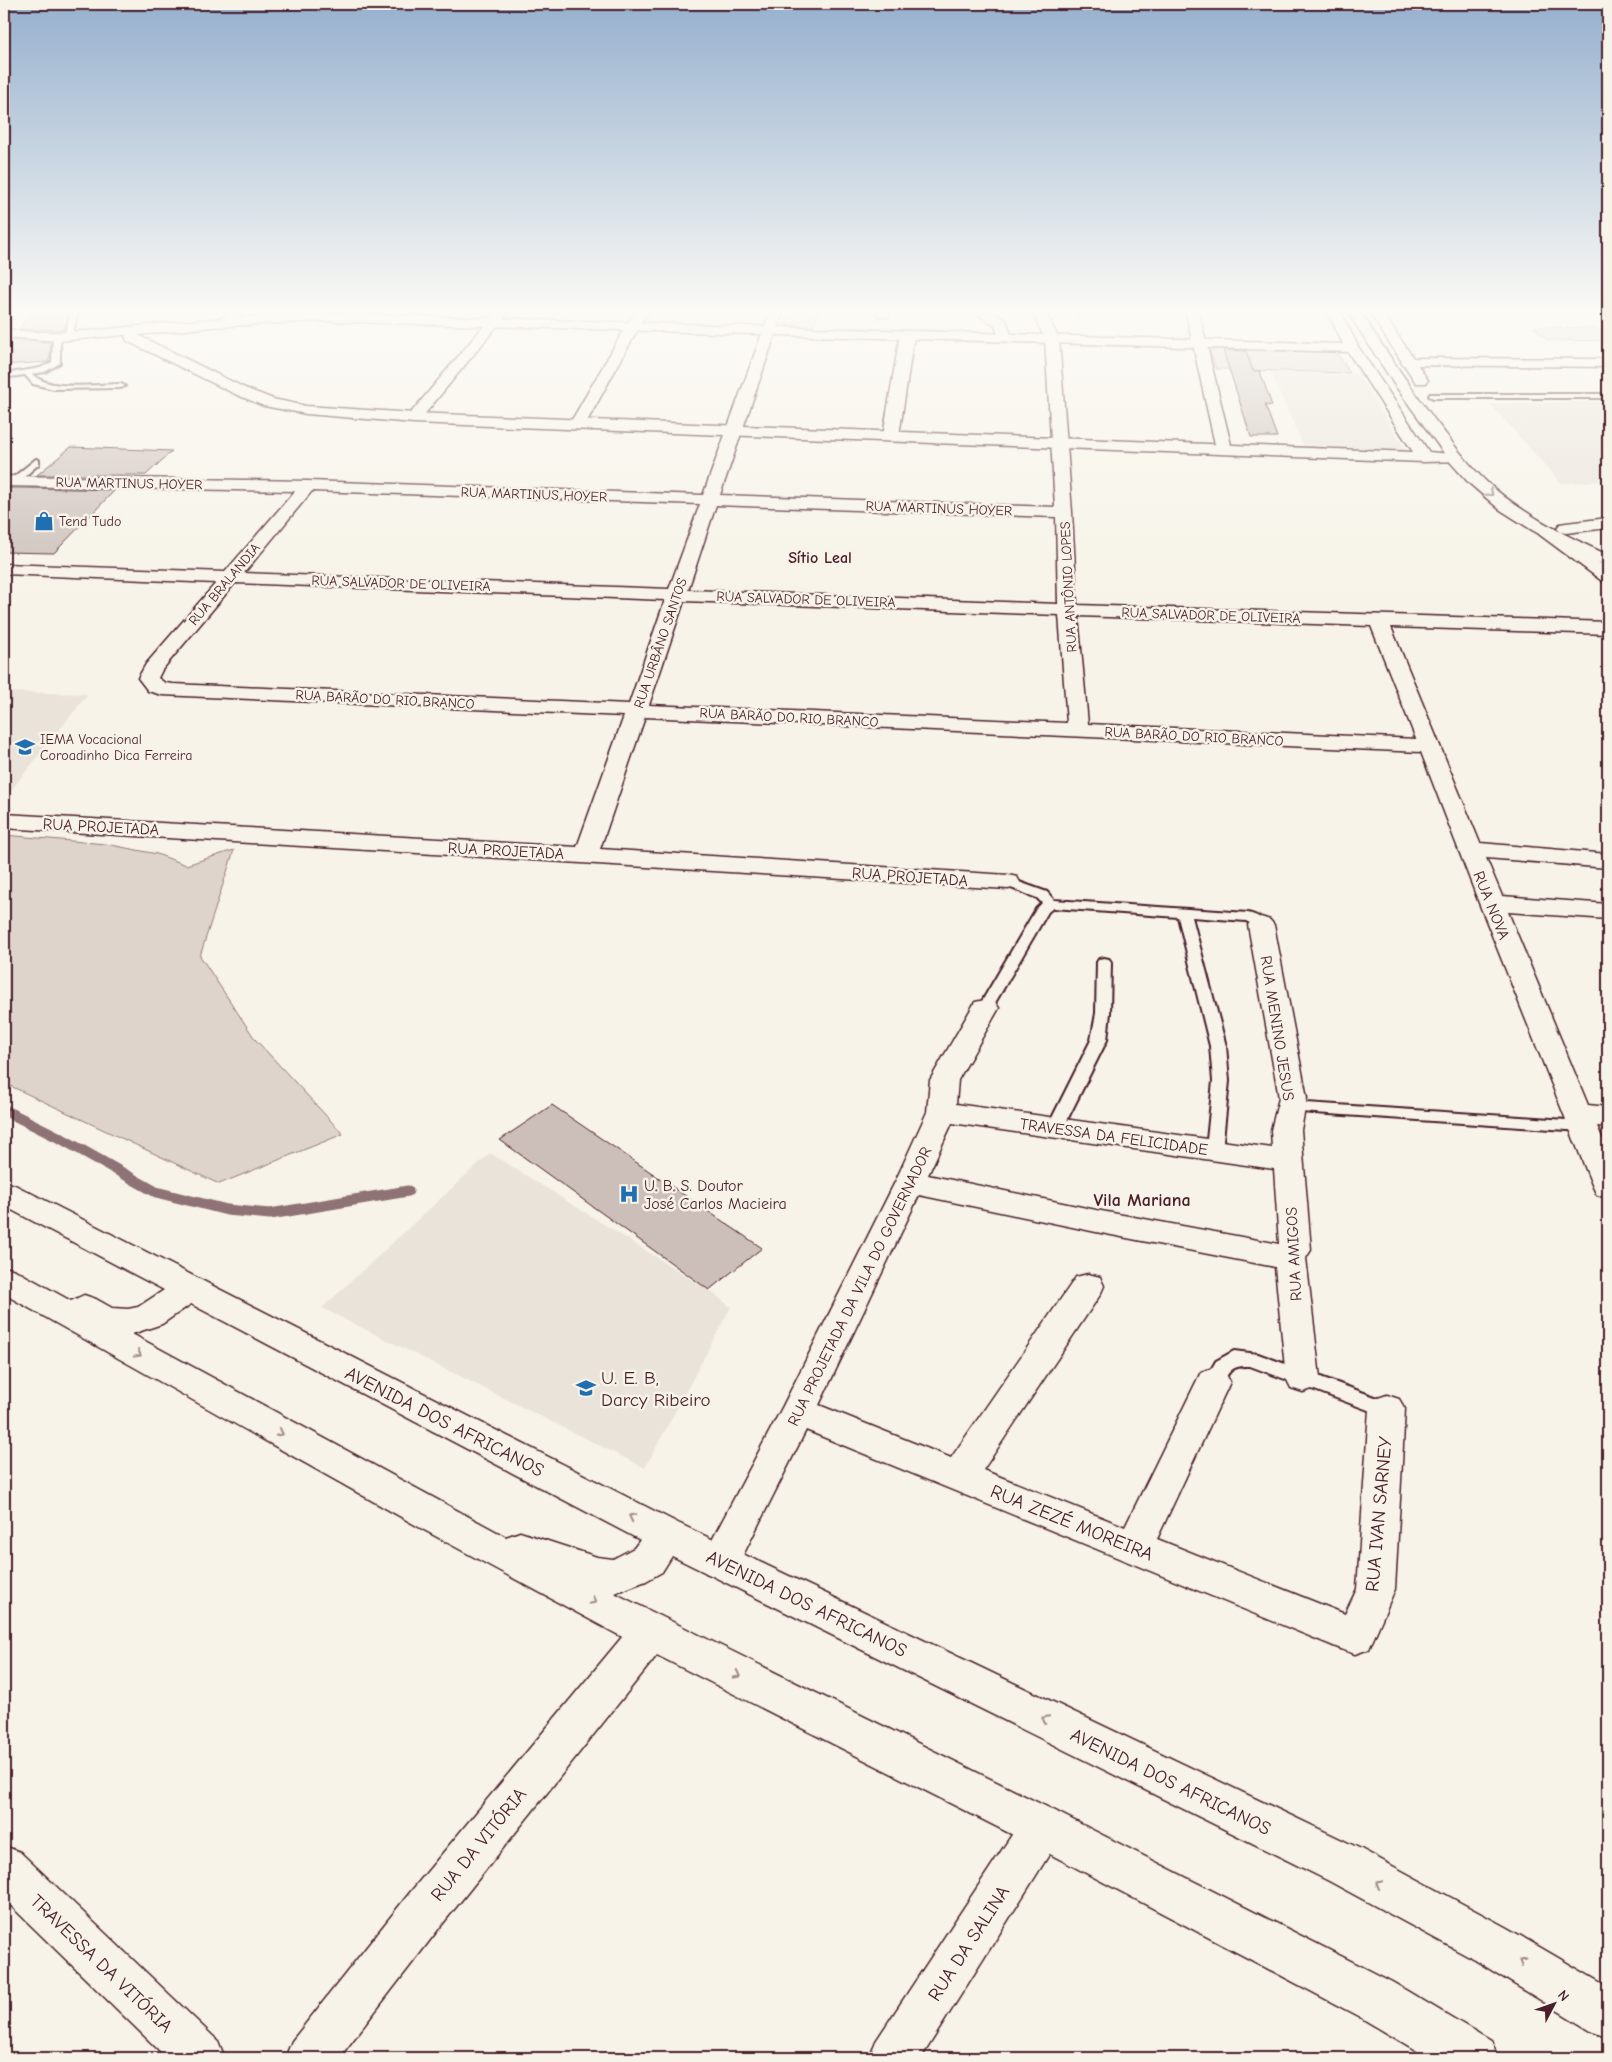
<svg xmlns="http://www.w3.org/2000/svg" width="1612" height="2062" viewBox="0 0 1612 2062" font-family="'Comic Neue',sans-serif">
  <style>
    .built { fill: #eae3da }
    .green { fill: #ded4cc; stroke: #947a7c }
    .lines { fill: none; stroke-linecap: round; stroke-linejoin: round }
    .stream { stroke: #8e7275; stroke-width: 11 }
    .building { fill: #ccbfb9; stroke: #4a1f2b }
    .service-casing { stroke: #4a1f2b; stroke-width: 4 }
    .minor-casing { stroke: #4a1f2b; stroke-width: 3 }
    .tertiary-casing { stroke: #4a1f2b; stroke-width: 3 }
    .secondary-casing { stroke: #4a1f2b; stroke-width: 3 }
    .primary-casing { stroke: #4a1f2b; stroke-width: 3 }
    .path { stroke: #4a1f2b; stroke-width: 2; stroke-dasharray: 2 2; stroke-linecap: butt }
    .service { fill: #f7f3e8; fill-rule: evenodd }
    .minor { fill: #f7f3e8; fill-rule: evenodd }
    .tertiary { fill: #f7f3e8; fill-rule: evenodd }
    .secondary { fill: #f7f3e8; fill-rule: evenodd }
    .primary { fill: #f7f3e8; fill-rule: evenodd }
    .oneway { stroke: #a0898a }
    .labels { text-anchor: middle; stroke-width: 5; stroke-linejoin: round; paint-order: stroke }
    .far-street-label { font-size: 14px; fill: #4a1f2b; stroke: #f7f3e8 }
    .far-poi-label { font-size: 14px; fill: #4a1f2b; stroke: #f7f3e8; text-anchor: start }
    .far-quarter-label { font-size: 16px; font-weight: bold; fill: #4a1f2b; stroke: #f7f3e8 }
    .street-label { font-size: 16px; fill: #4a1f2b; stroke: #f7f3e8 }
    .poi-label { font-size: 16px; fill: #4a1f2b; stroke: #f7f3e8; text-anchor: start }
    .neighbourhood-label { font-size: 18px; font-weight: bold; fill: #4a1f2b; stroke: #f7f3e8 }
    .near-poi-label { font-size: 19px; fill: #4a1f2b; stroke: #f7f3e8; text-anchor: start }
    .near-street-label { font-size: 19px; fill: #4a1f2b; stroke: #f7f3e8 }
  </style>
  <rect width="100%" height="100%" fill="#f7f3e8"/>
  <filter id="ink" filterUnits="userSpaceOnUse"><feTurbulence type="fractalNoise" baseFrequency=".02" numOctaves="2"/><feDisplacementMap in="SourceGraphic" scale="10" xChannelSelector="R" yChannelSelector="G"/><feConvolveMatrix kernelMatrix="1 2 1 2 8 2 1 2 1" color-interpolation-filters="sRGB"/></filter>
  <g filter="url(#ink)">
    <!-- built -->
    <g class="built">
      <path d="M1270 371 1358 374 1407 452 1304 447Z"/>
      <path d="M1608 401V481L1561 483 1490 404Z"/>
      <path d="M4 692 88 694 4 799Z"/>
      <path d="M490 1153 709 1290 731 1307 645 1468 322 1308Z"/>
    </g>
    <!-- green -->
    <g class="green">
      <path d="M791 309H793L819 310 813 326 785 325Z"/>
      <path d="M1534 327 1595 328 1608 341 1547 340Z"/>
      <path d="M1221 348 1331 352 1339 356 1350 373 1216 369 1210 352Z"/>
      <path d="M4 835 106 844 157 854 186 865 234 850 200 956 255 1039 343 1134 219 1184 4 1083Z"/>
    </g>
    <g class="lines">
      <!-- stream -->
      <path class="stream" d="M4 1110 62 1139 156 1192 227 1210 270 1214 408 1191"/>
    </g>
    <!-- building -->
    <g class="building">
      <path d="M34 309H70L64 330 19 329Z"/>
      <path d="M11 339 51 342 50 357 48 362 4 365V350Z"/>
      <path d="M1223 350 1246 351 1253 371H1260L1272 406 1265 405 1277 437H1251Z"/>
      <path d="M71 447 172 451 146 475H37Z"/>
      <path d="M4 488H21L115 490 54 553 4 552Z"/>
      <path d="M552 1105 762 1248 709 1290 500 1140Z"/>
    </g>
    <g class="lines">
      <defs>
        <g id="service">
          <path d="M72 309H79L72 336 68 338 64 336Z"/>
          <path d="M53 338 60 340V363L45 372 32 374C50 392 96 384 121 384L125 386 121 388 54 389 33 384 25 375 4 378V374L40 368 52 362Z"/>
          <path d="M1430 394H1608V398H1433L1429 396Z"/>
          <path d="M36 459 39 460V464L17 483H11V479Z"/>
          <path d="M1008 878 1047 892 1054 900 1248 913C1256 915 1263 918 1268 925L1261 929 1246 921 1192 917 1226 1046 1229 1081 1222 1150 1220 1154 1214 1156 1208 1154 1206 1150 1213 1081 1210 1046 1178 917 1053 908 1048 912 992 1008 990 1011H980L978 1008 1036 909 1042 903 1037 898 1003 885 1001 882 1003 879Z"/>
          <path d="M1104 958 1109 959 1111 962 1110 1013 1107 1040 1061 1132 1055 1133 1049 1132 1047 1128 1091 1040 1096 1013 1097 962 1099 959Z"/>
          <path d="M1291 1102 1582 1121 1588 1122 1590 1126 1588 1130 1582 1131 1285 1111 1283 1107 1285 1103Z"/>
          <path d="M1234 1351 1258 1354 1394 1404 1397 1409 1394 1414 1387 1417 1250 1366C1230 1365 1229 1372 1220 1387L1213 1389 1206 1387 1204 1382 1216 1361Z"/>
        </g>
        <g id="minor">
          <path d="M232 309H246L231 325H221L219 322Z"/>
          <path d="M498 309H511L419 421H409L406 418 409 415Z"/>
          <path d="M636 309H649L585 425 582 428H572L569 425Z"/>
          <path d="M771 309H784L720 495 1055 507 1045 339 1031 309H1044L1059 339 1072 512 1077 605 1608 622V634L1391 627 1480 843 1608 854V868L1486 858 1502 896 1608 904V919L1508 912 1588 1105 1608 1107V1127L1597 1126 1608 1152V1198L1597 1195 1593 1187 1479 903 1421 752 645 717 600 849 1008 875 1017 877 1020 882 1017 887 1008 889 4 828V814L577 847 624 716 162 695 148 691 138 678 146 664 216 583 4 574V564L225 572 295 491 4 486V476L308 481 703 495ZM312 491 700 504 669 589 244 573ZM716 505 1056 517 1058 604 688 590ZM235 583 665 600 629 704 173 684 165 683 158 678 162 670ZM684 601 1059 615 1067 723 649 705ZM1078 616 1371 626 1416 739 1088 724Z"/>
          <path d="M876 309H889L890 314 889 317H879Z"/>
          <path d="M969 309H985L1006 320 1012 338 1010 341H1000L995 325Z"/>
          <path d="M907 331 914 335 899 436 896 439H886L883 436 900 335Z"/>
          <path d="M1408 358 1608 359V367L1403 365 1401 362 1403 359Z"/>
          <path d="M1608 518V528L1566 533 1560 532 1557 528 1560 524 1566 523Z"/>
          <path d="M1546 526 1552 527 1608 569V582L1602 581 1540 535 1537 531 1540 527Z"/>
          <path d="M1261 917 1270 920 1274 925 1307 1098 1301 1130 1311 1250 1306 1258 1320 1378 1315 1388 1303 1392 1291 1388 1286 1378 1275 1267 1096 1232 919 1195 819 1405 951 1458 1076 1277 1088 1274 1100 1277 1104 1286 1100 1295 983 1470 1125 1527 1201 1372 1213 1368 1225 1372 1230 1382 1157 1539 1345 1614 1357 1589 1369 1409 1375 1399 1387 1395 1399 1399 1405 1409 1395 1589 1369 1649 1355 1654 1341 1649 806 1430 734 1573 720 1578 706 1573 701 1561 783 1406 895 1182 927 1112 930 1080 975 1002 985 1000 995 1002 999 1008 958 1080 956 1104 1272 1148 1271 1130 1279 1098 1248 925 1252 920ZM952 1123 1274 1169 1279 1244 1096 1210 928 1175Z"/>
          <path d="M651 1614 665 1619 671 1632 665 1645 440 1927 339 2058H285L292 2041 408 1895 637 1619Z"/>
          <path d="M1042 1805 1057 1812 1064 1827 1057 1842 921 2058H869L876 2041 1027 1812Z"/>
          <path d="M4 1846 20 1852 218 2041 225 2058H167L4 1899Z"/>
        </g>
        <path id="tertiary" d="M1185 309H1198L1232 449 1230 452H1218L1216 449Z"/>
        <path id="secondary" d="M1326 309H1339L1359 348 1429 452 1462 455 1464 458 1462 461 1424 462 414 423 306 414 264 406 235 394 127 341 125 335 58 341 4 337V329C59 337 113 328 168 323 218 318 269 315 320 313L1343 344ZM320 321 1348 352 1413 452 414 413 306 406 273 399 245 388 138 335 213 327Z"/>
        <g id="primary">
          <path d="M1346 309H1359C1382 347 1408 383 1434 419 1454 444 1471 470 1496 490 1530 518 1569 537 1608 555V566L1566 549 1532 530 1499 509 1469 483 1451 463 1394 384Z"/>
          <path d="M1367 309H1380L1428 380 1426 383H1416Z"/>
          <path d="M4 1182 15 1185 678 1523 1361 1849 1507 1928 1608 1987V2038L1591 2031 1475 1960 1329 1881 672 1556 662 1572 646 1581 614 1593 1057 1812 1392 1982 1491 2041 1498 2058H1429L1358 2016 1027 1842 637 1645 426 1531 4 1294V1267L15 1270 71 1301 84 1295 96 1299 112 1308 128 1309 138 1307 164 1290 4 1206ZM191 1304 640 1540 634 1548 613 1559 597 1557 520 1532 506 1537 132 1334 162 1324Z"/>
        </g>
      </defs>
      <!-- service casing -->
      <use href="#service" class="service-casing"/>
      <!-- minor casing -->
      <use href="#minor" class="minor-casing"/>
      <!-- tertiary casing -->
      <use href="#tertiary" class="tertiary-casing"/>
      <!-- secondary casing -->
      <use href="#secondary" class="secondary-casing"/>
      <!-- primary casing -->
      <use href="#primary" class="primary-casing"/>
      <!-- path -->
      <path class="path" d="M1075 309 1079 321"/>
      <!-- service -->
      <use href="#service" class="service"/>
      <!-- minor -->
      <use href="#minor" class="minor"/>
      <!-- tertiary -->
      <use href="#tertiary" class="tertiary"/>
      <!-- secondary -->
      <use href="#secondary" class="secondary"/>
      <!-- primary -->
      <use href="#primary" class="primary"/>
    </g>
    <!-- one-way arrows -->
    <defs><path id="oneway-chevron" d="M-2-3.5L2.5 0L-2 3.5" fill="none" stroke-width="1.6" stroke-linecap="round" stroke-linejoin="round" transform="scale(1.25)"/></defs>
    <g class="oneway">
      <use href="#oneway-chevron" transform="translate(1490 493) rotate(40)"/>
      <use href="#oneway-chevron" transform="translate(138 1354) rotate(29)"/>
      <use href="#oneway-chevron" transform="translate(280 1433) rotate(29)"/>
      <use href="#oneway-chevron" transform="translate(632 1517) rotate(-153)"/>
      <use href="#oneway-chevron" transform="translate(593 1601) rotate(28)"/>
      <use href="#oneway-chevron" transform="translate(737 1675) rotate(27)"/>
      <use href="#oneway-chevron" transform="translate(1045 1719) rotate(-154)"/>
      <use href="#oneway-chevron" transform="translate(1379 1884) rotate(-152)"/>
      <use href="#oneway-chevron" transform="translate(1522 1962) rotate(-149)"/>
    </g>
  </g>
  <!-- sky -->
  <linearGradient id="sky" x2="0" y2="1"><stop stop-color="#96b0ce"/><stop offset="0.52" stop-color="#fbfaf5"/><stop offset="1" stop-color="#fbfaf5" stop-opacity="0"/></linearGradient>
  <rect width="1612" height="598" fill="url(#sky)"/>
  <!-- icons -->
  <defs>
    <symbol id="shop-bare" viewBox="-9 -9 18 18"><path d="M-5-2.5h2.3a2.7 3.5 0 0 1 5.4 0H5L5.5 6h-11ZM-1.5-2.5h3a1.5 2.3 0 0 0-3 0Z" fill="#1f6fb2" stroke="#f7f3e8" stroke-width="2.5" paint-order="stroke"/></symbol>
    <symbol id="school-bare" viewBox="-9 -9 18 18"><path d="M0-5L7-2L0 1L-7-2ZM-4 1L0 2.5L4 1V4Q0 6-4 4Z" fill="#1f6fb2" stroke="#f7f3e8" stroke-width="2.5" paint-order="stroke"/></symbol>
    <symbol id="hospital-bare" viewBox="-9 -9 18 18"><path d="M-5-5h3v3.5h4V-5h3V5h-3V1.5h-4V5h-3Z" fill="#1f6fb2" stroke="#f7f3e8" stroke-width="2.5" paint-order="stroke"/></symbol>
  </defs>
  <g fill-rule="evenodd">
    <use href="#shop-bare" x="30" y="507" width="28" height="28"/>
    <use href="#school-bare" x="11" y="733" width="28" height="28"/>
    <use href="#hospital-bare" x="615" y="1180" width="28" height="28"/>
    <use href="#school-bare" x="572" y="1374" width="28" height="28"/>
  </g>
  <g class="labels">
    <!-- far-street labels -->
    <g class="far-street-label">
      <text transform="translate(129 483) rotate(1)" y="5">RUA MARTINUS HOYER</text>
      <text transform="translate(534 494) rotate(2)" y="5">RUA MARTINUS HOYER</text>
      <text transform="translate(939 508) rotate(2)" y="5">RUA MARTINUS HOYER</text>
      <text transform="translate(401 583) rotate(2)" y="5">RUA SALVADOR DE OLIVEIRA</text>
      <text transform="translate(224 584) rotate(-50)" y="5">RUA BRALANDIA</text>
      <text transform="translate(1068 587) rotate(-93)" y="5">RUA ANTÔNIO LOPES</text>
      <text transform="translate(806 599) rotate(2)" y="5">RUA SALVADOR DE OLIVEIRA</text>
      <text transform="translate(1211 615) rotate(2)" y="5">RUA SALVADOR DE OLIVEIRA</text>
      <text transform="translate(660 643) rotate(-71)" y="5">RUA URBÂNO SANTOS</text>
      <text transform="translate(385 699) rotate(3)" y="5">RUA BARÃO DO RIO BRANCO</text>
      <text transform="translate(789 717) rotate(3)" y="5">RUA BARÃO DO RIO BRANCO</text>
      <text transform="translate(1194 736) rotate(3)" y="5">RUA BARÃO DO RIO BRANCO</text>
    </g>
    <!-- far-poi labels -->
    <g class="far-poi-label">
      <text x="59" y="526">Tend Tudo</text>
      <text x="40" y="744">IEMA Vocacional<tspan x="40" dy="16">Coroadinho Dica Ferreira</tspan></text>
    </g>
    <!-- far-quarter labels -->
    <g class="far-quarter-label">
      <text x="820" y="563">Sítio Leal</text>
    </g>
    <!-- street labels -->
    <g class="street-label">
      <text transform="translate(101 826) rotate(3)" y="6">RUA PROJETADA</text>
      <text transform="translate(506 850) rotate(3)" y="6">RUA PROJETADA</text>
      <text transform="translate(910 876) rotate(4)" y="6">RUA PROJETADA</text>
      <text transform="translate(1492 905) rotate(68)" y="6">RUA NOVA</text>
      <text transform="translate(1278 1028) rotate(81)" y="6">RUA MENINO JESUS</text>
      <text transform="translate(1114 1136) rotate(8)" y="6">TRAVESSA DA FELICIDADE</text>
      <text transform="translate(1293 1254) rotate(-93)" y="6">RUA AMIGOS</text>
      <text transform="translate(859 1286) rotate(-64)" y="6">RUA PROJETADA DA VILA DO GOVERNADOR</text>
    </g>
    <!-- poi labels -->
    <g class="poi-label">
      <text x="644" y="1191">U. B. S. Doutor<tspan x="644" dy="18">José Carlos Macieira</tspan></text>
    </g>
    <!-- neighbourhood labels -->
    <g class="neighbourhood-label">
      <text x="1142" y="1206">Vila Mariana</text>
    </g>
    <!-- near-poi labels -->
    <g class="near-poi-label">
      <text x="601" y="1384">U. E. B,<tspan x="601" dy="22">Darcy Ribeiro</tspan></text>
    </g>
    <!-- near-street labels -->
    <g class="near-street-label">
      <text transform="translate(445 1421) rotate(27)" y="7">AVENIDA DOS AFRICANOS</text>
      <text transform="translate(1378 1514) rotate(-85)" y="7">RUA IVAN SARNEY</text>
      <text transform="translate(1072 1522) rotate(22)" y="7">RUA ZEZÉ MOREIRA</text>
      <text transform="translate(807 1603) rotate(26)" y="7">AVENIDA DOS AFRICANOS</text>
      <text transform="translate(1171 1781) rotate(26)" y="7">AVENIDA DOS AFRICANOS</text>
      <text transform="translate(478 1844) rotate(-51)" y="7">RUA DA VITÓRIA</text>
      <text transform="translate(968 1943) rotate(-57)" y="7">RUA DA SALINA</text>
      <text transform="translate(102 1963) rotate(44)" y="7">TRAVESSA DA VITÓRIA</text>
    </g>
  </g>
  <!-- margin -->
  <rect width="1612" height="2062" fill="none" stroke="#f7f3e8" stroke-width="20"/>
  <rect x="10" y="10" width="1592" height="2042" fill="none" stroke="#4a1f2b" stroke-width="2" filter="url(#ink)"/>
  <!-- north arrow -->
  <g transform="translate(1554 2004) rotate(49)" stroke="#f7f3e8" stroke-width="4" paint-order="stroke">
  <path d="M0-4L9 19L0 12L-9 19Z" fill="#4a1f2b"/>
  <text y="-8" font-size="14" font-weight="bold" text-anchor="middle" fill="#4a1f2b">N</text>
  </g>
</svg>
